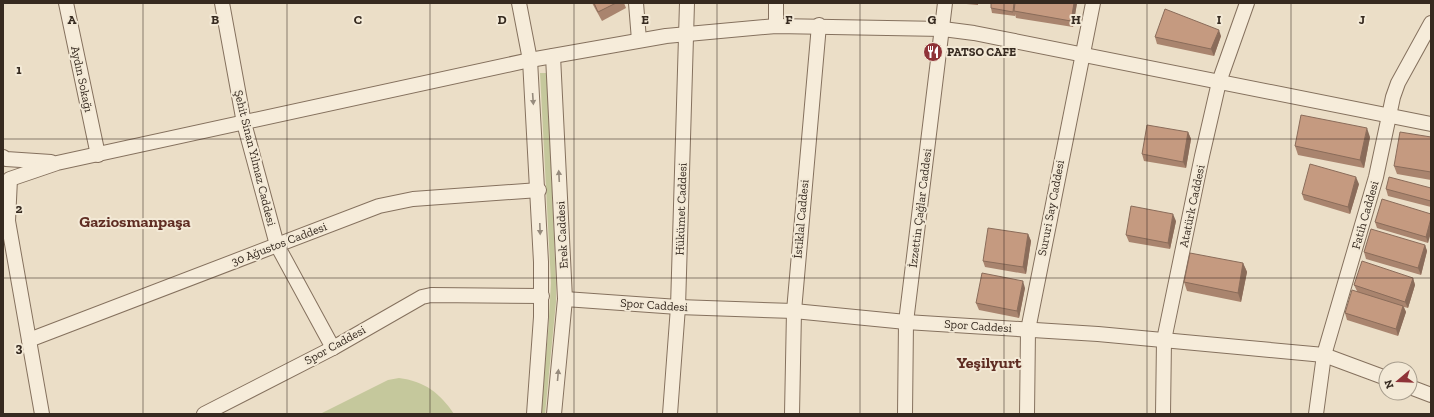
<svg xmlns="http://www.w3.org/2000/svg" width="1434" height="417" viewBox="0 0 1434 417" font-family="'Zilla Slab',serif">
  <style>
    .green { fill: #c5c89c }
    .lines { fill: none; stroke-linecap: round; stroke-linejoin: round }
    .minor-casing { stroke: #85715e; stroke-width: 16 }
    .minor { stroke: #f6ecda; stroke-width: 14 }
    .wall { fill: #a9846e }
    .shaded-wall { fill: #8a6c5a }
    .building { fill: #c59a80; stroke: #8a6c5a }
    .oneway { fill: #968b7d }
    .grid { fill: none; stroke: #362a20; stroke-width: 1; stroke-opacity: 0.55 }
    .labels { text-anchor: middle; stroke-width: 4; stroke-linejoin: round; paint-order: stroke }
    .poi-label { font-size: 12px; font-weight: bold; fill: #362a20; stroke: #f3e9d6; text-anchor: start }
    .street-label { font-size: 12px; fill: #362a20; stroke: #f3e9d6 }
    .district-label { font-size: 16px; font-weight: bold; fill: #5f2d23; stroke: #f3e9d6 }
    .grid-label { font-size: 13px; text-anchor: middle; font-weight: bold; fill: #362a20; stroke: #f3e9d6; stroke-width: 4; stroke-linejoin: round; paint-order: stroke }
  </style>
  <rect width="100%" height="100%" fill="#ebdec7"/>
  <!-- green -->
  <g class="green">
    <path d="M540 73H547L556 283V302L545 414H540L548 334 551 283Z"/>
    <path d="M399 378C424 381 440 393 454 414H320L388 380Z"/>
  </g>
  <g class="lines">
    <defs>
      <g id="minor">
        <path d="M66 3 98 155"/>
        <path d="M222 3 244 123 277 245 333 348"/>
        <path d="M519 3 530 60 541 262V317L534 414"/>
        <path d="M636 3 639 40"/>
        <path d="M776 26V3"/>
        <path d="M553 56 565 299 554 414"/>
        <path d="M3 157 6 159 51 162"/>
        <path d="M565 299 678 307 794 311 906 322 1098 334 1249 348 1324 355 1386 378"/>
        <path d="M29 340 379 206 413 199 539 190"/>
        <path d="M1410 387 1431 395"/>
        <path d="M42 414 8 221 10 179 57 163 530 60 666 36 776 26 943 29 974 33 1431 124"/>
        <path d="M204 414 333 348 422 297 431 295 542 296"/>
        <path d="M670 414 678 307 687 3"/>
        <path d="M792 414 794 311 819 25"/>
        <path d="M905 414 906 322 945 3"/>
        <path d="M1027 414 1028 330 1093 3"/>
        <path d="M1163 414 1164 340 1202 156 1219 82 1247 3"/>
        <path d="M1316 414 1324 355 1376 177 1393 97 1398 83 1431 23"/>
      </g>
    </defs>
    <!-- minor casing -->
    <use href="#minor" class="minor-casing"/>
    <!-- minor -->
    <use href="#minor" class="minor"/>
  </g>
  <!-- wall -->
  <g class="wall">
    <path d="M592 3H624L626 8 602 21Z"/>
    <path d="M955 3H978V5Z"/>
    <path d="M991 3H1077L1073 27 1016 18 1015 14V16L992 13 991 8Z"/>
    <path d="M1221 36 1214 56 1157 44 1155 37Z"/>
    <path d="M1188 132 1191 139 1186 168 1144 161 1142 154Z"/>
    <path d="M1370 137 1364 168 1298 155 1295 146Z"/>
    <path d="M1431 137V180L1397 174 1394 166Z"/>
    <path d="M1359 184 1350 214 1304 200 1302 194Z"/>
    <path d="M1431 188V207L1388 196 1386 189Z"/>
    <path d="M1431 214 1428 243 1377 228 1375 222Z"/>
    <path d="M1176 221 1170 249 1129 242 1126 235Z"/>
    <path d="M1028 234 1031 241 1026 274 985 267 983 261Z"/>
    <path d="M1425 245 1427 251 1421 275 1366 259 1364 252Z"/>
    <path d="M1243 263 1247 272 1241 302 1187 291 1184 282Z"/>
    <path d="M1413 278 1415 285 1408 308 1404 307 1406 312 1398 336 1347 320 1345 313 1357 291 1354 285Z"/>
    <path d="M1025 288 1019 318 979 310 976 303Z"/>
  </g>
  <!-- shaded-wall -->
  <g class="shaded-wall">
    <path d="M1074 3H1077L1073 27 1071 21Z"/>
    <path d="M1219 30 1221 36 1214 56 1211 49Z"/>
    <path d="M1367 128 1370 137 1364 168 1360 160Z"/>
    <path d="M1188 132 1191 139 1186 168 1183 162Z"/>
    <path d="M1356 177 1359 184 1350 214 1348 207Z"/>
    <path d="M1173 214 1176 221 1170 249 1168 243Z"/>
    <path d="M1431 218V233L1428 243 1426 237Z"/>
    <path d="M1028 234 1031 241 1026 274 1023 267Z"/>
    <path d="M1425 245 1427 251 1421 275 1418 268Z"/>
    <path d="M1243 263 1247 272 1241 302 1238 293Z"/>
    <path d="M1413 278 1415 285 1408 308 1405 302Z"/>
    <path d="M1023 281 1025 288 1019 318 1017 311Z"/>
    <path d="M1403 306 1406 312 1398 336 1396 329Z"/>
  </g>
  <!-- building -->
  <g class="building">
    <path d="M594 3H616L598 12Z"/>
    <path d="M991 3H1014L1013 12 991 8Z"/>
    <path d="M1015 3H1074L1071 21 1014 11Z"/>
    <path d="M1165 9 1219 30 1211 49 1155 37Z"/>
    <path d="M1301 115 1367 128 1360 160 1295 146Z"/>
    <path d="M1147 125 1188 132 1183 162 1142 154Z"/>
    <path d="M1400 132 1431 137V172L1394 166Z"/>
    <path d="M1310 164 1356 177 1348 207 1302 194Z"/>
    <path d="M1389 177 1431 188V201L1386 189Z"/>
    <path d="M1382 199 1431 214V218L1426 237 1375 222Z"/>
    <path d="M1131 206 1173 214 1168 243 1126 235Z"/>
    <path d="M988 228 1028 234 1023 267 983 261Z"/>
    <path d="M1371 229 1425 245 1418 268 1364 252Z"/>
    <path d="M1190 253 1243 263 1238 293 1184 282Z"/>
    <path d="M1362 261 1413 278 1405 302 1354 285Z"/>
    <path d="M982 273 1023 281 1017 311 976 303Z"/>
    <path d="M1352 290 1403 306 1396 329 1345 313Z"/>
  </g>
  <!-- one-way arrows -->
  <defs><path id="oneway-solid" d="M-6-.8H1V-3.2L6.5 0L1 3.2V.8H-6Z"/></defs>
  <g class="oneway">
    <use href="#oneway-solid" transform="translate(533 99) rotate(86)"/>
    <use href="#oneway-solid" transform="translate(559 176) rotate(-93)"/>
    <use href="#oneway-solid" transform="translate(540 229) rotate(88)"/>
    <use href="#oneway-solid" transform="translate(558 375) rotate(-85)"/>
  </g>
  <!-- grid -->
  <path class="grid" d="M143 3V414M287 3V414M430 3V414M574 3V414M717 3V414M860 3V414M1004 3V414M1147 3V414M1291 3V414M3 139H1431M3 278H1431"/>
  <!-- icons -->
  <defs>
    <symbol id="restaurant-disc" viewBox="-11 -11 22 22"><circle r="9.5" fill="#8f3338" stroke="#f3e9d6"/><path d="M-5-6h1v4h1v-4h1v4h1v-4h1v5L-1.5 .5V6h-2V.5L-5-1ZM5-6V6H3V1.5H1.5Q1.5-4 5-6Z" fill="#fff"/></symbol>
  </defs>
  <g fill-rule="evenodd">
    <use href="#restaurant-disc" x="922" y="41" width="22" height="22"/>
  </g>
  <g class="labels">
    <!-- poi labels -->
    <g class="poi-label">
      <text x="947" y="56">PATSO CAFE</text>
    </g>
    <!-- street labels -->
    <g class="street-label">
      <text transform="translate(82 79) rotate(78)" y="4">Aydın Sokağı</text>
      <text transform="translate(255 158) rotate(76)" y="4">Şehit Sinan Yılmaz Caddesi</text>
      <text transform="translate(1192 206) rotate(-78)" y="4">Atatürk Caddesi</text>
      <text transform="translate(920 208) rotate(-83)" y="4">İzzettin Çağlar Caddesi</text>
      <text transform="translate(1051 208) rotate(-79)" y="4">Sururi Say Caddesi</text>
      <text transform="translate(681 209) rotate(-88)" y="4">Hükümet Caddesi</text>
      <text transform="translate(1365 215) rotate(-74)" y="4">Fatih Caddesi</text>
      <text transform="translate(801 219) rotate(-85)" y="4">İstiklal Caddesi</text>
      <text transform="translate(562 235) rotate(-93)" y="4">Erek Caddesi</text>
      <text transform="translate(279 244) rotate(-21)" y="4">30 Ağustos Caddesi</text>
      <text transform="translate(654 305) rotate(4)" y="4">Spor Caddesi</text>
      <text transform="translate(978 326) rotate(4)" y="4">Spor Caddesi</text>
      <text transform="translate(335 345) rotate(-29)" y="4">Spor Caddesi</text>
    </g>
    <!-- district labels -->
    <g class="district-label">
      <text x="135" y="227">Gaziosmanpaşa</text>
      <text x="989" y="368">Yeşilyurt</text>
    </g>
  </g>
  <g class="grid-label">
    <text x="72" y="24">A</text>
    <text x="215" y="24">B</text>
    <text x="358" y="24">C</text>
    <text x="502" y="24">D</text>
    <text x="645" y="24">E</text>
    <text x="789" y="24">F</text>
    <text x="932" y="24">G</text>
    <text x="1076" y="24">H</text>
    <text x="1219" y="24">I</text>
    <text x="1362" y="24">J</text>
    <text x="19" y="74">1</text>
    <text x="19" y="213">2</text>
    <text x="19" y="352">3</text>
  </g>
  <!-- border -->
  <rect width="1434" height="417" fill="none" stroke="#362a20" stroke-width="8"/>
  <!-- north arrow -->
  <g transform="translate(1398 381) rotate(251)"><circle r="19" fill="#f3e9d6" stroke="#a79d8d"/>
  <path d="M0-3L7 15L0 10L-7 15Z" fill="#8f3338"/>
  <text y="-6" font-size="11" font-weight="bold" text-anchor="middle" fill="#362a20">N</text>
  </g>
</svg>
